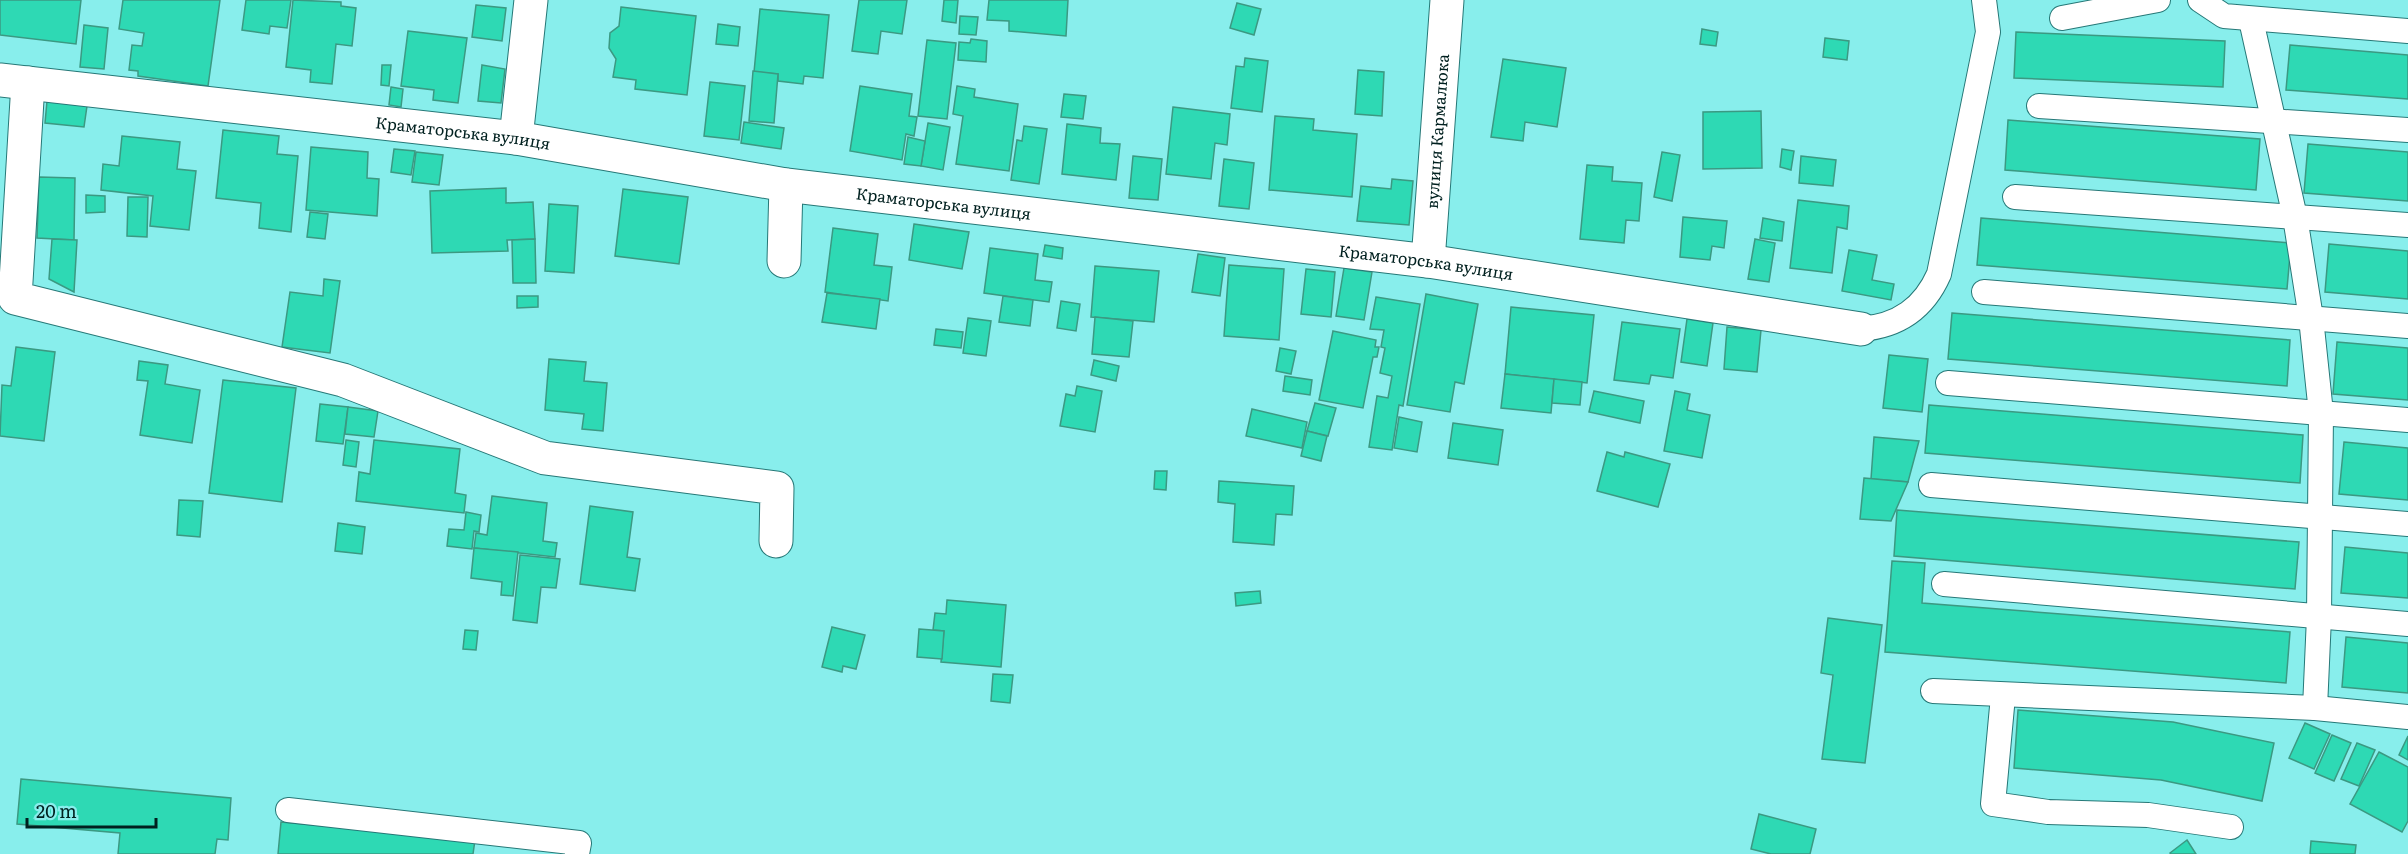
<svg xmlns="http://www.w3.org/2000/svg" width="2408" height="854" viewBox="0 0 2408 854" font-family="Literata,serif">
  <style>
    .building { fill: #2ed9b4; stroke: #3b9982; stroke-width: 1.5 }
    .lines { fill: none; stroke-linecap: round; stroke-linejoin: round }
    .lane-casing { stroke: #267877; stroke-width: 26 }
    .street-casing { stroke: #267877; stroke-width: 35 }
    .lane { stroke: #fff; stroke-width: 24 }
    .street { stroke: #fff; stroke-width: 33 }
    .labels { text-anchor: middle; stroke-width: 5; stroke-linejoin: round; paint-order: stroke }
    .street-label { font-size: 16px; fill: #00201f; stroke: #88eeec }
  </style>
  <rect width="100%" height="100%" fill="#88eeec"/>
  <!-- building -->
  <g class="building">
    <path d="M0 0H81L76 44 0 35Z"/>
    <path d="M123 0H220L208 86 138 76V71L129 70 132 45 142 46 144 33 119 29Z"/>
    <path d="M246 0H291L287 28 270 26 269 34 242 30Z"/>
    <path d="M293 0 341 2V6L356 8 352 46 336 44 332 84 310 82 311 70 286 67Z"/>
    <path d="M859 0H907L902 34 881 31 878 54 852 51Z"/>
    <path d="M944 0H958L956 23 942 21Z"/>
    <path d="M989 0H1068L1066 36 1009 31V21L987 20Z"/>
    <path d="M1237 3 1261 9 1254 35 1230 28Z"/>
    <path d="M476 5 506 8 502 41 472 37Z"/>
    <path d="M621 7 696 16 687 95 635 89 636 80 613 77 616 59 609 48 610 33 619 26Z"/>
    <path d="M760 9 829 15 823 78 804 76 803 84 778 81V74L754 72Z"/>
    <path d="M960 16 978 17 976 35 959 34Z"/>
    <path d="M718 24 740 27 738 46 716 44Z"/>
    <path d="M84 25 108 28 104 69 80 67Z"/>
    <path d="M1702 29 1718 32 1716 46 1700 44Z"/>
    <path d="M408 31 467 38 458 103 433 100 434 90 401 86Z"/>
    <path d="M2016 32 2225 41 2223 87 2014 78Z"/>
    <path d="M1825 38 1849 41 1847 60 1823 57Z"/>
    <path d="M971 39 987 41 986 62 958 60 959 42 970 43Z"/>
    <path d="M927 40 956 43 947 119 918 116Z"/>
    <path d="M2290 45 2408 55V99L2286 90Z"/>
    <path d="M1245 58 1268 61 1262 112 1231 108 1236 66 1244 67Z"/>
    <path d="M1503 59 1566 68 1557 127 1525 122 1523 141 1491 137Z"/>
    <path d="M382 65H391L389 86 381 85Z"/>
    <path d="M482 65 505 69 501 103 478 101Z"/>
    <path d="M1358 70 1384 72 1382 116 1355 114Z"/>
    <path d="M753 71 778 74 774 123 749 121Z"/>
    <path d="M710 82 745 86 739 140 704 136Z"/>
    <path d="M860 86 912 94 909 116 917 117 914 136 906 134 902 160 850 151Z"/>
    <path d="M957 86 975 89 974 97 1018 104 1009 171 956 164 963 116 953 114Z"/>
    <path d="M391 87 403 89 401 107 389 105Z"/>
    <path d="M1064 94 1086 96 1083 119 1061 117Z"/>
    <path d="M47 101 87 106 84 127 45 123Z"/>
    <path d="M1173 107 1230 114 1227 145 1215 143 1211 179 1166 174Z"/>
    <path d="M1761 111 1762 168 1703 169V112Z"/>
    <path d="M1275 116 1314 119 1313 130 1357 134 1352 197 1269 190Z"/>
    <path d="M2008 120 2260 139 2256 190 2005 170Z"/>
    <path d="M744 122 784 128 781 149 741 143Z"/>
    <path d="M928 123 950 127 943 170 921 166Z"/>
    <path d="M1067 124 1101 128 1100 143 1120 144 1116 180 1062 174Z"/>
    <path d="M1024 126 1047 129 1039 184 1011 180 1017 140 1022 141Z"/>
    <path d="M223 130 279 136 277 154 298 156 291 232 259 228 261 203 216 198Z"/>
    <path d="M122 136 180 142 177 169 196 171 189 230 150 226 153 196 101 190 103 164 119 166Z"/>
    <path d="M908 137 925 141 921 166 904 164Z"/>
    <path d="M2308 144 2408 152V201L2304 193Z"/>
    <path d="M311 147 368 152 367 178 379 179 377 216 306 210Z"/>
    <path d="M394 149 415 151 411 175 391 172Z"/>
    <path d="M1782 149 1794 151 1791 170 1780 167Z"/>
    <path d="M416 152 443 155 439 185 412 182Z"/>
    <path d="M1662 152 1680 155 1672 201 1654 197Z"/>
    <path d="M1133 156 1162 159 1158 200 1129 198Z"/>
    <path d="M1801 156 1836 160 1833 186 1799 183Z"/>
    <path d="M1224 159 1254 163 1249 209 1219 206Z"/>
    <path d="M1587 165 1613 167 1612 181 1642 183 1639 221 1626 220 1624 243 1580 239Z"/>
    <path d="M39 177 75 178 74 240 37 238Z"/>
    <path d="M1392 179 1413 181 1409 225 1357 221 1361 186 1391 189Z"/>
    <path d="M506 188V203L533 202 535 239 507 240 508 251 432 253 430 191Z"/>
    <path d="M623 189 688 197 679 264 615 256Z"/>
    <path d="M86 195 105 196V212L86 213Z"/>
    <path d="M128 197H148L147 237 127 236Z"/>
    <path d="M1798 200 1849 206 1847 229 1837 227 1832 273 1790 268Z"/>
    <path d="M549 204 578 206 574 273 545 271Z"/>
    <path d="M310 212 328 214 325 239 307 237Z"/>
    <path d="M1683 217 1727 221 1724 248 1712 246 1710 260 1680 257Z"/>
    <path d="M1763 218 1784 222 1782 241 1760 238Z"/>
    <path d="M1981 218 2291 243 2287 289 1977 265Z"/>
    <path d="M914 224 969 232 962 269 909 260Z"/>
    <path d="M833 228 878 234 874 265 892 267 888 301 825 292Z"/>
    <path d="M52 239 77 240 74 292 49 279Z"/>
    <path d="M535 239 536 283H513L512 240Z"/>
    <path d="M1755 239 1775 243 1769 282 1748 279Z"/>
    <path d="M2329 244 2408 251V299L2325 292Z"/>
    <path d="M1045 245 1063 248 1062 259 1043 256Z"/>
    <path d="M990 248 1038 254 1035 280 1052 282 1049 302 984 293Z"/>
    <path d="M1849 250 1877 255 1872 280 1894 284 1891 300 1842 291Z"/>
    <path d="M1198 254 1225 258 1220 296 1192 292Z"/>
    <path d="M1229 265 1284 269 1279 340 1224 336Z"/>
    <path d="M1095 266 1159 271 1154 322 1091 317Z"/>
    <path d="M1344 268 1372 272 1364 320 1336 316Z"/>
    <path d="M1306 269 1335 272 1331 317 1301 314Z"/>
    <path d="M324 279 340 281 330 353 282 347 290 292 323 296Z"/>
    <path d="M827 293 880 299 876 329 822 322Z"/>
    <path d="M1426 294 1478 304 1464 384 1455 382 1450 412 1407 405Z"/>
    <path d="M517 296H538V307L517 308Z"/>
    <path d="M1003 296 1033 300 1030 326 999 322Z"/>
    <path d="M1376 297 1420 304 1403 406 1399 405 1392 450 1369 447 1377 396 1388 398 1392 376 1380 373 1385 348 1381 347 1384 330 1370 329Z"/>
    <path d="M1061 301 1080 304 1076 331 1057 328Z"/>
    <path d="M1511 307 1594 315 1587 383 1505 374Z"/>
    <path d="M1952 313 2290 340 2287 386 1948 359Z"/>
    <path d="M1095 317 1133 321 1129 357 1092 354Z"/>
    <path d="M968 318 991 321 986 356 963 353Z"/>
    <path d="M1687 319 1713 323 1707 366 1681 362Z"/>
    <path d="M1622 322 1680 329 1673 378 1651 375 1649 384 1614 380Z"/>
    <path d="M1727 327 1761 330 1757 372 1724 369Z"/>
    <path d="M936 329 963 332 961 348 934 345Z"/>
    <path d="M1333 331 1376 340 1375 347H1379L1377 357H1373L1363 408 1319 400Z"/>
    <path d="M2337 342 2408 348V400L2333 394Z"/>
    <path d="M16 347 55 352 44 441 0 436 2 385 11 386Z"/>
    <path d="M1280 348 1296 351 1291 374 1276 371Z"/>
    <path d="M1889 355 1928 359 1922 412 1883 408Z"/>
    <path d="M549 359 586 362 584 381 607 383 603 431 582 429 584 414 545 410Z"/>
    <path d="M1094 360 1119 366 1116 381 1091 375Z"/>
    <path d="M139 361 168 365 165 384 200 390 192 443 140 435 148 381 137 380Z"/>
    <path d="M1505 374 1554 379 1551 413 1501 408Z"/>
    <path d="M1285 376 1312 380 1310 395 1283 391Z"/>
    <path d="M1554 379 1582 382 1580 405 1552 403Z"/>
    <path d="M223 380 296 388 282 502 209 493Z"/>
    <path d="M1077 386 1102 391 1095 432 1060 426 1066 394 1075 396Z"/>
    <path d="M1594 391 1644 401 1640 423 1589 412Z"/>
    <path d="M1675 391 1690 394 1687 410 1710 415 1702 458 1664 451Z"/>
    <path d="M1315 403 1336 408 1328 436 1307 431Z"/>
    <path d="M320 404 348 407 343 444 316 441Z"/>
    <path d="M1929 405 2303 435 2300 483 1925 453Z"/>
    <path d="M348 407 378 411 374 437 345 434Z"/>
    <path d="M1252 409 1307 422 1302 448 1246 436Z"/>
    <path d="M1399 417 1422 422 1417 452 1394 448Z"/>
    <path d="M1453 423 1503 430 1498 465 1448 458Z"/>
    <path d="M1307 431 1327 436 1321 461 1301 456Z"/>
    <path d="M1874 437 1919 441 1908 482 1871 479Z"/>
    <path d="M346 440 359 442 356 467 343 465Z"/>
    <path d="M374 440 460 449 455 493 466 495 464 513 356 501 359 472 370 474Z"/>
    <path d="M2344 442 2408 448V500L2339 494Z"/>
    <path d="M1607 452 1624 457 1625 452 1670 464 1658 507 1597 491Z"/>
    <path d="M1155 471H1167L1166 490 1154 489Z"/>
    <path d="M1864 478 1908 482 1891 521 1860 519Z"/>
    <path d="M1219 481 1294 486 1292 515 1276 514 1274 545 1233 542 1235 504 1218 502Z"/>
    <path d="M492 496 547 503 543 541 557 543 555 557 474 548 476 533 487 535Z"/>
    <path d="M179 500 203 501 200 537 177 535Z"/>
    <path d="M590 506 633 512 627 557 640 559 635 591 580 584Z"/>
    <path d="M1897 510 2299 542 2295 589 1894 556Z"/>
    <path d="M466 512 481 515 479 532 474 531 472 549 447 546 449 529 464 530Z"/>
    <path d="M338 523 365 527 362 554 335 551Z"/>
    <path d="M2345 547 2408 553V598L2341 593Z"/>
    <path d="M474 548 518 552 513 596 501 595 502 582 471 578Z"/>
    <path d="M520 555 560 559 556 588 541 587 537 623 513 620Z"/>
    <path d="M1892 561 1925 563 1922 603 2290 632 2286 683 1885 652Z"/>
    <path d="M1260 591 1261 603 1236 606 1235 593Z"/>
    <path d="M947 600 1006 605 1001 667 941 662 944 631 933 630 935 613 946 614Z"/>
    <path d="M1828 618 1882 625 1865 763 1822 759 1833 675 1821 673Z"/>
    <path d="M832 627 865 635 856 669 843 666 842 672 822 667Z"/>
    <path d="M919 629 944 631 942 659 917 657Z"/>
    <path d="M465 630 478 631 476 650 463 649Z"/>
    <path d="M2346 637 2408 643V693L2342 687Z"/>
    <path d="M993 674 1013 675 1010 703 991 701Z"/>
    <path d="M2018 710 2173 722 2274 743 2262 801 2161 780 2014 768Z"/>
    <path d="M2305 723 2330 734 2314 769 2289 758Z"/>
    <path d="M2332 735 2351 743 2334 781 2315 773Z"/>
    <path d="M2408 736V760L2399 755Z"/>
    <path d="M2357 743 2375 750 2359 786 2341 779Z"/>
    <path d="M2379 752 2408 767V821L2402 832 2350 804Z"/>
    <path d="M21 779 231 798 228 840 217 839 215 854H118L120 833 17 824Z"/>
    <path d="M1759 814 1816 829 1810 854H1771L1751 849Z"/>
    <path d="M281 822 475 840 473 854H278Z"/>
    <path d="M2187 840 2196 854H2171L2170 853Z"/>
    <path d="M2311 841 2356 845 2355 854H2310Z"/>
  </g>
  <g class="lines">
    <defs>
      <g id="lane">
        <path d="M2200 0 2224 16 2408 31"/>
        <path d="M2062 18 2158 0"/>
        <path d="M2251 20 2295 217 2311 318 2321 413 2319 617 2315 708"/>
        <path d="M2039 106 2408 130"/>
        <path d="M2015 197 2408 225"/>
        <path d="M1984 292 2408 326"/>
        <path d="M1861 329C1899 326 1924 308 1939 274L1988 32 1984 0"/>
        <path d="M1948 383 2408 420"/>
        <path d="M1931 485 2408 524"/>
        <path d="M1944 584 2408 624"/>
        <path d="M1933 691 2315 708 2408 717"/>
        <path d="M2003 696 1993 804 2048 812 2148 815 2231 827"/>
        <path d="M288 810 579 843 577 854"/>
      </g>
      <g id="street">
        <path id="s1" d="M0 80 516 138 786 185 1428 261 1861 329"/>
        <path d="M28 83 15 298 343 380 545 458 777 488 776 541"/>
        <path d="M516 138 531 0"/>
        <path d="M784 261 786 185"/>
        <path id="s2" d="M1428 261 1447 0"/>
      </g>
    </defs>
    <!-- lane casing -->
    <use href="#lane" class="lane-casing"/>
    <!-- street casing -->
    <use href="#street" class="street-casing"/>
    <!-- lane -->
    <use href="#lane" class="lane"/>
    <!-- street -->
    <use href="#street" class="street"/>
  </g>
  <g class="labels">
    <!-- street labels -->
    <g class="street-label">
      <text dy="6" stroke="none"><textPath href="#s2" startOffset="130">вулиця Кармалюка</textPath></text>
      <text dy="6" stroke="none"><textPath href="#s1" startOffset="466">Краматорська вулиця</textPath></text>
      <text dy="6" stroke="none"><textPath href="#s1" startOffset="952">Краматорська вулиця</textPath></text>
      <text dy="6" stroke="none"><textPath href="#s1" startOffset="1438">Краматорська вулиця</textPath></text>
    </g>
  </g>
  <!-- scale -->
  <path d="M27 818v9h129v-9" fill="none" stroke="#00201f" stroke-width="3"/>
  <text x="36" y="818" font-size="18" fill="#00201f" stroke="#88eeec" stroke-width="4.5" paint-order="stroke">20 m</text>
</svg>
